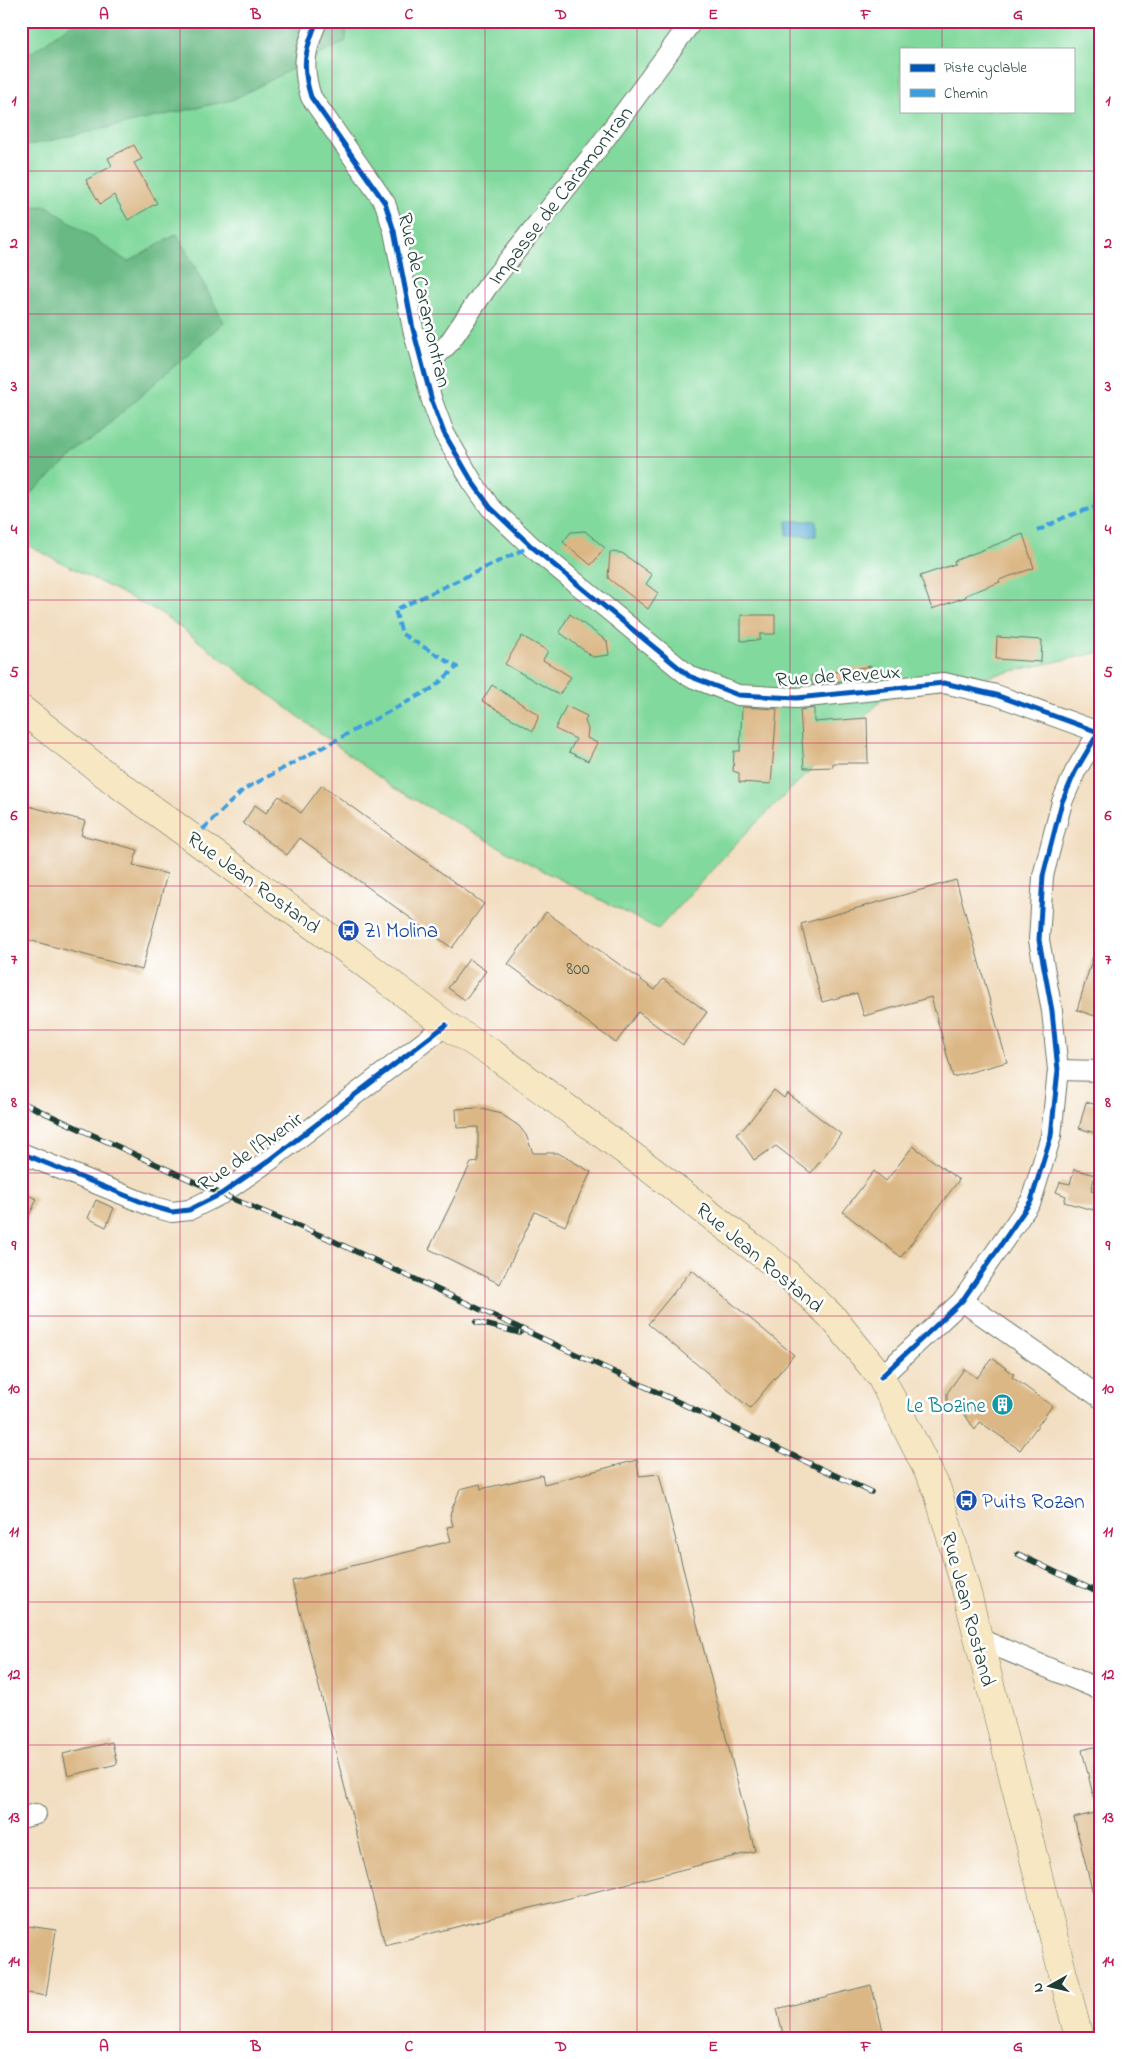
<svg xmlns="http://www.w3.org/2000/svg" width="1122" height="2059" viewBox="0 0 1122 2059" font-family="'Indie Flower',sans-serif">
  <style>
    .green { fill: #82d99d; stroke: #508b68; fill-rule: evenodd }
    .forest { fill: #69b984; stroke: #447b5c }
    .water { fill: #59acd4; stroke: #3c7484 }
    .building { fill: #dbb785 }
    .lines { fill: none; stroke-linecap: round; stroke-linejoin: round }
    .street-casing { stroke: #697565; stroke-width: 22 }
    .secondary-casing { stroke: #697565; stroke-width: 29 }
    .street { stroke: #fff; stroke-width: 20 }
    .secondary { stroke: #f7e8c3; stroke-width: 28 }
    .rail-casing { stroke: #1f3d34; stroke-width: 5.5 }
    .rail { stroke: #fff; stroke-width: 4; stroke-dasharray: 11; stroke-linecap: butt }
    .quiet { stroke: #3c9ee2; stroke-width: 4; stroke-dasharray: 8 4; stroke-linecap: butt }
    .cycleway-casing { stroke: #fff; stroke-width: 8 }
    .cycleway { stroke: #0057b8; stroke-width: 5 }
    .grid { fill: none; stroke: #c2185b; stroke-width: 1; stroke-opacity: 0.55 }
    .labels { text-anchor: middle; stroke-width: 5; stroke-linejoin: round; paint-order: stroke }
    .number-label { font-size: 19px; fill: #4e5c48 }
    .street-label { font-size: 21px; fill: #1f3d34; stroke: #fff }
    .transit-label { font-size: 21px; fill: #164399; stroke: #fff; text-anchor: start }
    .culture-label { font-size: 21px; fill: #0d838f; stroke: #fff; text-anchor: end }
    .neatline { fill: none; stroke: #c2185b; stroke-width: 2 }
    .grid-label { font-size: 16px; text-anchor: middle; font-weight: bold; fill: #c2185b }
  </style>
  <rect width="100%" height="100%" fill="#fff"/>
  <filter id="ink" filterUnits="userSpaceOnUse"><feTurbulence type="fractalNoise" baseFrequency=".02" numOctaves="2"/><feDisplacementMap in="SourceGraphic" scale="10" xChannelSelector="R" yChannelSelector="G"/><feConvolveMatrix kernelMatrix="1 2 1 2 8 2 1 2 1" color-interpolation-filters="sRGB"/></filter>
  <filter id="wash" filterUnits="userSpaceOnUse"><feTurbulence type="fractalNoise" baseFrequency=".0096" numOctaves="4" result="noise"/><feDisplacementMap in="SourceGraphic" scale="20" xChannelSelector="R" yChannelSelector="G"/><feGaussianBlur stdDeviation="1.12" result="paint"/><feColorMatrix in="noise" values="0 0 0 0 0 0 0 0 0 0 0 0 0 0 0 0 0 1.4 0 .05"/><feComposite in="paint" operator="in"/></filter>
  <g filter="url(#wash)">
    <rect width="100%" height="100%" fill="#f2dec1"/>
    <!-- green -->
    <path class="green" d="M21 21H1101V652L883 699 741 838 658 929 532 865 392 787 161 613 21 542ZM901 49H1073V111H901Z"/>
    <!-- forest -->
    <g class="forest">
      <path d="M76 21H346V41L232 100 21 147V60Z"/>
      <path d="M47 206 128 262 177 234 224 322 21 502V207Z"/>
    </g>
    <!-- water -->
    <path class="water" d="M787 521H816V536L787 535Z"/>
    <g id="blocks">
      <!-- building -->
      <g class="building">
        <path d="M134 145 142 159 134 163 157 203 128 220 114 195 100 204 86 180 112 166 108 158Z"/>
        <path d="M585 531 605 548 591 565 563 542 571 532Z"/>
        <path d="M1023 534 1034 568 999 580 1000 582 966 595V597L932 609 920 576 955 564 954 561Z"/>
        <path d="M610 552 622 553 652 575 646 584 658 593 648 609 608 578Z"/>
        <path d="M570 614 607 641 609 655 593 657 559 632Z"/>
        <path d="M741 615H775V634H760V640L741 641Z"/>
        <path d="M522 636 548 651 543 660 571 677 559 695 505 664Z"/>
        <path d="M997 637 1042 640 1041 662 996 659Z"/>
        <path d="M871 666 872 678 812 684 811 676Z"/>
        <path d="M492 685 539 715 533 731 482 701Z"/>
        <path d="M566 706 587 716 585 721 588 729 587 738 597 743 588 761 569 752 576 739 555 729Z"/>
        <path d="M742 707 777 709 771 784 739 782V773L733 771 734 751H740Z"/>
        <path d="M814 708V722L867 718 868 763H833V767L804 768 800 710Z"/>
        <path d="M322 785 484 904 452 948 300 838 287 855 243 823 255 805 266 813 279 796 301 813Z"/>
        <path d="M21 804 85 821 81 835 138 850 133 865 167 874 142 970 21 938Z"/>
        <path d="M956 880 1007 1062 953 1077 931 997 864 1016 857 993 822 1002 801 924Z"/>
        <path d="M546 912 655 990 663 979 707 1012 683 1045 638 1012 616 1043 508 964Z"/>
        <path d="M1097 943 1101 944V1018L1077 1010Z"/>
        <path d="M469 959 486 971 465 1000 448 988Z"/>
        <path d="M774 1090 784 1098 787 1093 841 1134 811 1173 776 1146 754 1160 736 1133 744 1128Z"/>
        <path d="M1086 1102 1101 1106V1135L1079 1128Z"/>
        <path d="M478 1108 501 1114 519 1126 526 1135 533 1153H558L591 1172 565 1226 535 1212 500 1284 429 1249 471 1163 478 1162V1127L457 1128 456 1109Z"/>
        <path d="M913 1146 959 1180 901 1257 843 1212 874 1171 886 1181Z"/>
        <path d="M1074 1169 1095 1175 1091 1191 1101 1193V1208L1094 1206 1093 1210 1064 1202 1066 1196 1056 1192 1060 1182 1070 1184Z"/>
        <path d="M21 1192 37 1199 21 1233Z"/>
        <path d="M96 1200 114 1208 106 1227 88 1218Z"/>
        <path d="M692 1270 794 1355 750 1408 648 1324Z"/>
        <path d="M992 1358 1014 1374 1012 1377 1052 1406 1020 1450 980 1422 975 1430 965 1415 947 1402V1393L964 1369 977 1378Z"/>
        <path d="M637 1460 639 1476 659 1474 755 1851 385 1945 292 1581 451 1541 447 1527 453 1526 450 1514 460 1489 480 1484 481 1489 542 1475 544 1484Z"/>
        <path d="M112 1742 117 1764 68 1776 63 1754Z"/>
        <path d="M1101 1745V1803H1095L1082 1750Z"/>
        <path d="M1101 1811V1905H1096L1074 1818Z"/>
        <path d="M21 1925 56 1930 46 1996 21 1992Z"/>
        <path d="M871 1985 885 2038H784L777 2009Z"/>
      </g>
    </g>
  </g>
  <g filter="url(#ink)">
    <use href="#blocks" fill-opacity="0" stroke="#697565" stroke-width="1"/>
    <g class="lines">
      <defs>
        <g id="street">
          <path d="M317 21C305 50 301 66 311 97L385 203 394 231 413 329 432 401 444 433 473 483 490 507 531 546 689 676 738 695 797 698 944 683 996 695 1101 733"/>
          <path d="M422 363 437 355 449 343 487 287 598 148 692 21"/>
          <path d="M1058 1070 1101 1071"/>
          <path d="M21 1153 154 1207 172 1212 189 1210 221 1194 270 1160 446 1025"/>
          <path d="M962 1301 1101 1398"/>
          <path d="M881 1377 962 1301 1031 1201 1051 1136 1058 1070 1052 1011 1039 940 1043 876 1062 802 1075 772 1101 728"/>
          <path d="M977 1638 1101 1690"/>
          <path d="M21 1818 36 1814"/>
        </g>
        <path id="secondary" d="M21 709 114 781 344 948 446 1025 493 1054 650 1169 785 1272 833 1318 881 1377 937 1489 968 1597 1079 2038"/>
      </defs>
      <!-- street casing -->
      <use href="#street" class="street-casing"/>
      <!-- secondary casing -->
      <use href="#secondary" class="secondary-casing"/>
      <!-- street -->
      <use href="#street" class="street"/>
      <!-- secondary -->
      <use href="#secondary" class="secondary"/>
      <defs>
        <g id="rail">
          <path d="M21 1102 221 1194 327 1238 871 1492"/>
          <path d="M476 1322 520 1333"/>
          <path d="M1018 1554 1101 1594"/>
        </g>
      </defs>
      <!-- rail casing -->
      <use href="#rail" class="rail-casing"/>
      <!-- rail -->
      <use href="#rail" class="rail"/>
      <!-- quiet -->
      <g class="quiet">
        <path d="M1037 531 1065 517 1101 505"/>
        <path d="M194 838 243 790 433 688 457 667 402 634 395 610 531 546"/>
      </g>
      <defs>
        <g id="cycleway">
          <path d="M317 21C305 50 301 66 311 97L385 203 394 231 413 329 432 401 444 433 473 483 490 507 531 546 689 676 738 695 797 698 944 683 996 695 1101 733"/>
          <path d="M21 1153 154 1207 172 1212 189 1210 221 1194 270 1160 446 1025"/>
          <path d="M881 1377 962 1301 1031 1201 1051 1136 1058 1070 1052 1011 1039 940 1043 876 1062 802 1075 772 1101 728"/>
        </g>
      </defs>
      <!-- cycleway casing -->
      <use href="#cycleway" class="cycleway-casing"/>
      <!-- cycleway -->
      <use href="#cycleway" class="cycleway"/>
    </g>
  </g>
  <!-- grid -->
  <path class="grid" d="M180 21V2038M332 21V2038M485 21V2038M637 21V2038M790 21V2038M942 21V49M942 111V2038M21 171H1101M21 314H1101M21 457H1101M21 600H1101M21 743H1101M21 886H1101M21 1030H1101M21 1173H1101M21 1316H1101M21 1459H1101M21 1602H1101M21 1745H1101M21 1888H1101"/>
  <!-- icons -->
  <defs>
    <symbol id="bus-disc" viewBox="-11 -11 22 22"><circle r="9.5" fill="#1a4fb4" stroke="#fff"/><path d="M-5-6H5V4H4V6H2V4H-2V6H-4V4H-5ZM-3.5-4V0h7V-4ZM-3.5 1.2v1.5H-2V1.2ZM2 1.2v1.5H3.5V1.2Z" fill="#fff"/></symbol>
    <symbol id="building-disc" viewBox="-11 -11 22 22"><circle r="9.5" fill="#0f9aa8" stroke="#fff"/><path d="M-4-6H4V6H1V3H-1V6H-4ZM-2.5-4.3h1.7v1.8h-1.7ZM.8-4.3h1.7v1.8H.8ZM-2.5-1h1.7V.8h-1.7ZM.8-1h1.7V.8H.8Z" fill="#fff"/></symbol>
  </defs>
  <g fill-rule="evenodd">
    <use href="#bus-disc" x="336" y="918" width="25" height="25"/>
    <use href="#building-disc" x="990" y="1392" width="25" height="25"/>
    <use href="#bus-disc" x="954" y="1488" width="25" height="25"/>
  </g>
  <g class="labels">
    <!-- number labels -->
    <g class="number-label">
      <text x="578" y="974">800</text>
    </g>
    <!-- street labels -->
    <g class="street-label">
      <text transform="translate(560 195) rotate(-52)" y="7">Impasse de Caramontran</text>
      <text transform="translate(425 300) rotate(77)" y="7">Rue de Caramontran</text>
      <text transform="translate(838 675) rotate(-4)" y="7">Rue de Reveux</text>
      <text transform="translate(254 882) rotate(36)" y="7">Rue Jean Rostand</text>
      <text transform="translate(250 1151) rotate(-35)" y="7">Rue de l'Avenir</text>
      <text transform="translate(760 1257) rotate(40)" y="7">Rue Jean Rostand</text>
      <text transform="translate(969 1609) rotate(75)" y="7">Rue Jean Rostand</text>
    </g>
    <!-- transit labels -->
    <g class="transit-label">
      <text x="364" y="937">ZI Molina</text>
      <text x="982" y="1508">Puits Rozan</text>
    </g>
    <!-- culture labels -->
    <g class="culture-label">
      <text x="986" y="1412">Le Bozine</text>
    </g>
  </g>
  <!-- margin -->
  <rect width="1122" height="2059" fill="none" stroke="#fff" stroke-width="55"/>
  <!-- legend -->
  <rect x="900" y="48" width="175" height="65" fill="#ffffff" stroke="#a5b1ae"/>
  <rect x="910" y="64" width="25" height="8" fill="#0057b8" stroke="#a5b1ae"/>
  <text x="944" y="72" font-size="15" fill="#1f3d34">Piste cyclable</text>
  <rect x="910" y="89" width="25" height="8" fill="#3c9ee2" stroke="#a5b1ae"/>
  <text x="944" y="98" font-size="15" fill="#1f3d34">Chemin</text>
  <!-- north arrow -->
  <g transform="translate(1050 1986) rotate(262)" stroke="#ffffff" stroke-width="4" paint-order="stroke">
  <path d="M0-4L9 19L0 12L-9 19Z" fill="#1f3d34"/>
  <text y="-8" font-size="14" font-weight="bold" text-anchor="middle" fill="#1f3d34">N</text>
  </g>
  <rect x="28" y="28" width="1066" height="2004" class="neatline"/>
  <g class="grid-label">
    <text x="104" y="19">A</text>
    <text x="256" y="19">B</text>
    <text x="409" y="19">C</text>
    <text x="561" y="19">D</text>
    <text x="713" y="19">E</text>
    <text x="866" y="19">F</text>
    <text x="1018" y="19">G</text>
    <text x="14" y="105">1</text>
    <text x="1108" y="105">1</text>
    <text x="14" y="248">2</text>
    <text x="1108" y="248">2</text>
    <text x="14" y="391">3</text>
    <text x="1108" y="391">3</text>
    <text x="14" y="534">4</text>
    <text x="1108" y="534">4</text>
    <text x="14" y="677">5</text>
    <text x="1108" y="677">5</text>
    <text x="14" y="820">6</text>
    <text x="1108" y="820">6</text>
    <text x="14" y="964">7</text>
    <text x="1108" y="964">7</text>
    <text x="14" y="1107">8</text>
    <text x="1108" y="1107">8</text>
    <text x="14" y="1250">9</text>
    <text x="1108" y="1250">9</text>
    <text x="14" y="1393">10</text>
    <text x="1108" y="1393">10</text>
    <text x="14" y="1536">11</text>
    <text x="1108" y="1536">11</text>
    <text x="14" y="1679">12</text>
    <text x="1108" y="1679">12</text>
    <text x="14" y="1822">13</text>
    <text x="1108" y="1822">13</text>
    <text x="14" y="1966">14</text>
    <text x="1108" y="1966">14</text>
    <text x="104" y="2051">A</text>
    <text x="256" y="2051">B</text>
    <text x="409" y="2051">C</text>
    <text x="561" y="2051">D</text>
    <text x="713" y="2051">E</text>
    <text x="866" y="2051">F</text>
    <text x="1018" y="2051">G</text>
  </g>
</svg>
